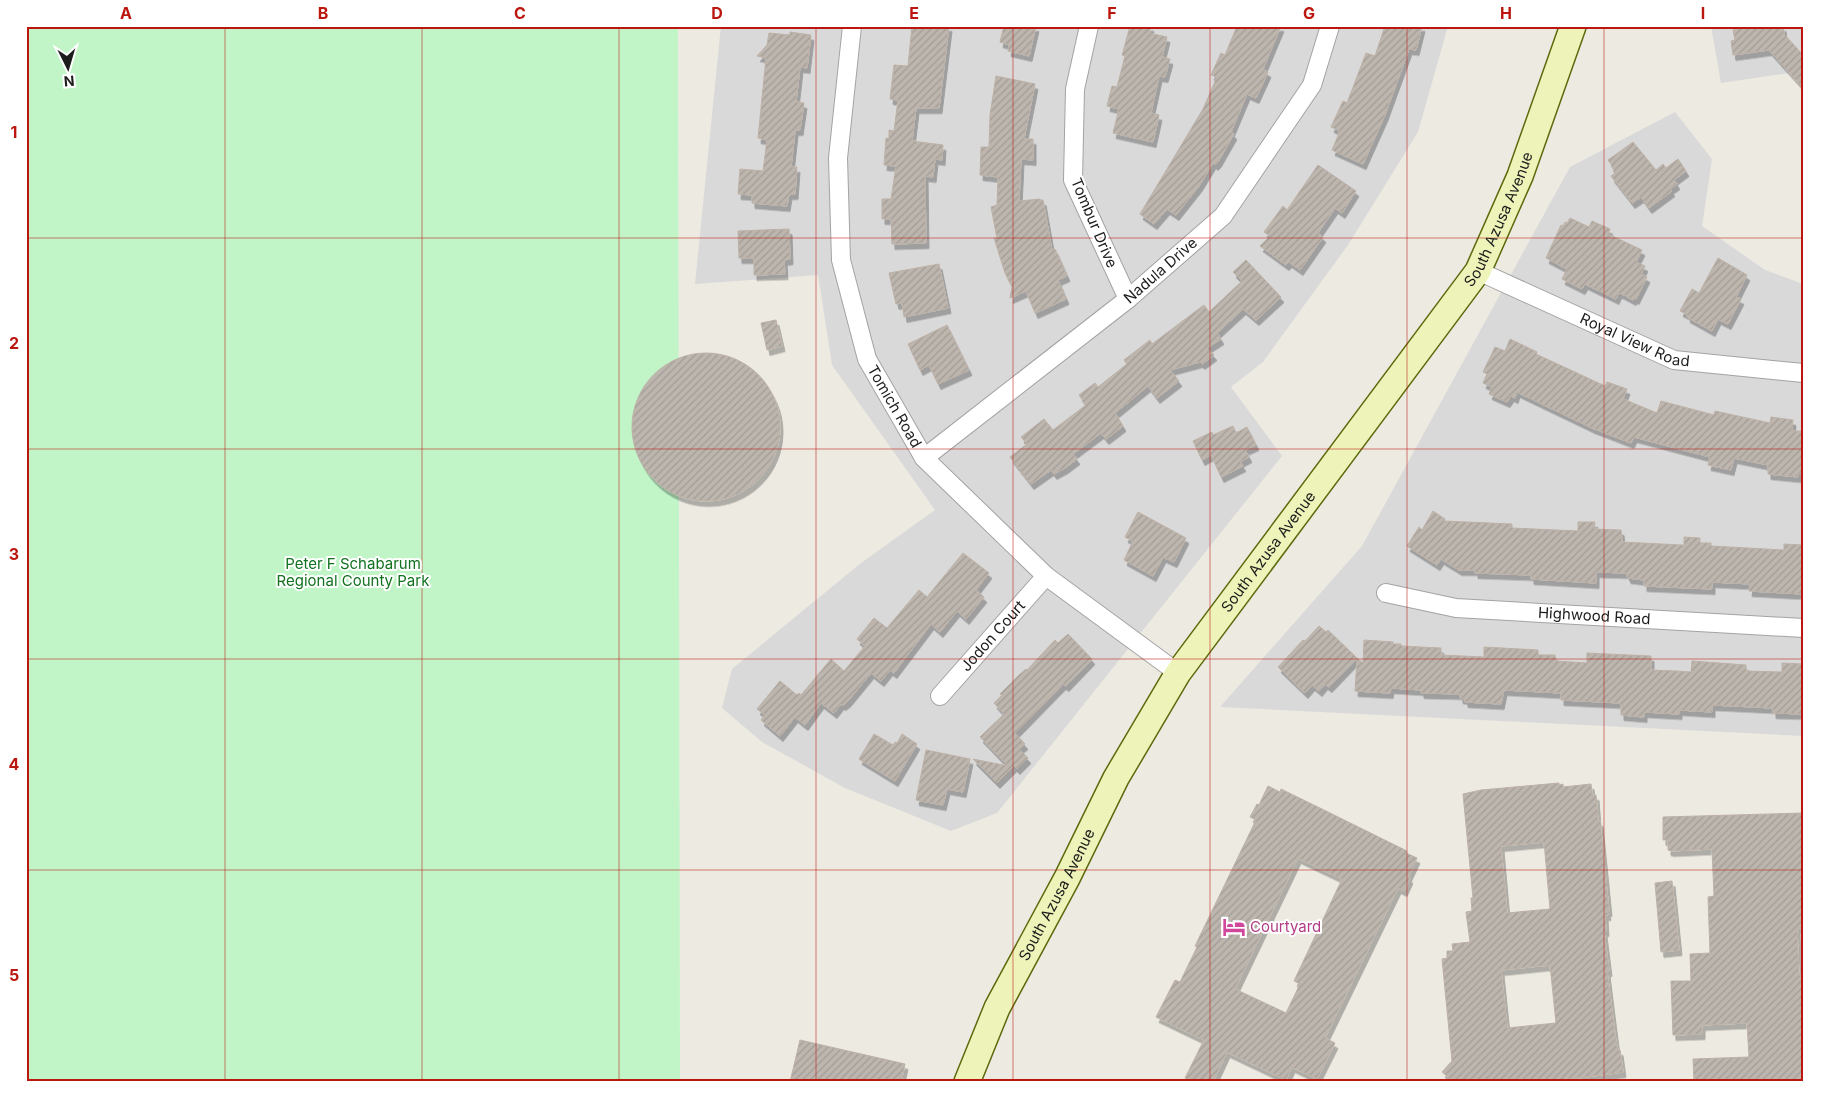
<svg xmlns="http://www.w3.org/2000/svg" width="1829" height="1108" viewBox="0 0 1829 1108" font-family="Inter,sans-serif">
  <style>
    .residential { fill: #dad9d9 }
    .park { fill: #c1f5c8 }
    .building { fill: url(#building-hatch); stroke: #bdb1a6; fill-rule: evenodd; filter: url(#shadow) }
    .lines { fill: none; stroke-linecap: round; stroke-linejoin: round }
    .street-casing { stroke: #a3a3a3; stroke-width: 20 }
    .secondary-casing { stroke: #5b6a0c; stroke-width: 28 }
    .street { stroke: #fff; stroke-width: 18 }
    .secondary { stroke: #eef4b9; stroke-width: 25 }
    .grid { fill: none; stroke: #bb170e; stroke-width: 1; stroke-opacity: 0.55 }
    .labels { text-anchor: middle; stroke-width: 4; stroke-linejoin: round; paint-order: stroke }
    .street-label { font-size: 15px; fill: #1c1c1c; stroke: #fff }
    .park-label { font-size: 15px; fill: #137220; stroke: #fff }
    .hotel-label { font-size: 15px; fill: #b23c85; stroke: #fff; text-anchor: start }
    .neatline { fill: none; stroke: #bb170e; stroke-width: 2 }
    .grid-label { font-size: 16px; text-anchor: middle; font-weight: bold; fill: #bb170e }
  </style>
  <defs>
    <pattern id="building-hatch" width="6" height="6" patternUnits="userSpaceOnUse" patternTransform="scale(1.25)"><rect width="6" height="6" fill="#bdb6af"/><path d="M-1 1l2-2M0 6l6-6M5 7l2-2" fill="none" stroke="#a29c96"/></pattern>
    <filter id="shadow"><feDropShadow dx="3" dy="5.5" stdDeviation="0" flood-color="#0004"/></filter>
  </defs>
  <rect width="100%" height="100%" fill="#edeae2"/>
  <!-- residential -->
  <g class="residential">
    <path d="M721 26H1448L1418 132 1348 245 1263 362 1231 387 1282 456 997 813 951 831 845 788 762 742 722 708 732 669 861 563 935 510 832 365 818 275 695 284Z"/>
    <path d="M1711 26H1803V71L1721 83Z"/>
    <path d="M1675 112 1712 159 1702 226 1765 270 1803 284V736L1220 707 1362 546 1570 167Z"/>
  </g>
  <!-- park -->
  <path class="park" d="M26 26H678L680 1082H26Z"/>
  <!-- building -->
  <g class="building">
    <path d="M912 26H949L939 108H916L912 141 943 145 942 160 935 159 933 177 925 176 926 243 892 244 891 219H882V199H891L896 166 884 165 886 138 889 139V130L894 131 898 100 890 99 894 65 908 66Z"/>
    <path d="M1004 26H1036L1029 56 1008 51 1009 45 1000 42Z"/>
    <path d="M1130 26H1151L1149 33 1167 37 1162 57 1170 59 1165 77 1159 76 1151 113 1159 115 1153 142 1113 133 1119 109 1107 106 1112 86 1117 87 1125 56 1122 55 1123 52Z"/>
    <path d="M1237 26H1281L1263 69 1268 72 1256 98 1247 94 1231 132 1234 134 1218 162 1215 165 1213 163 1199 186 1176 215 1167 209 1154 224 1140 214 1203 109 1217 77 1211 75 1221 53 1225 55Z"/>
    <path d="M1385 26H1422L1416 50 1409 49 1385 115 1363 164 1332 150 1340 131 1331 127 1343 101 1347 103 1366 53 1375 56Z"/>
    <path d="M1755 26H1783L1784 34 1803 55V88L1769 50 1733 55 1731 41 1735 40 1733 30Z"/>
    <path d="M790 32 811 35 807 68 800 67 796 102 804 103 800 130H795V131L791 167H797L795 194H789L787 206 752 203V195L738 194 740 169 763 171 767 140 758 138 766 58 757 56 767 45 769 33 790 35Z"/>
    <path d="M996 76 1035 84 1024 139H1033V160L1021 159 1019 201 1040 199V200H1043L1052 251 1055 249 1067 276 1058 280 1066 299 1035 313 1026 291 1010 298 1012 287 1005 273 994 238H997L991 207 997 205 998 177 980 175 981 147H989L990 115Z"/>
    <path d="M1633 142 1656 170 1663 164 1666 168 1678 159 1686 171 1674 180 1677 184 1670 189 1672 191 1649 208 1641 197 1632 203 1611 176 1615 173 1613 171 1615 170 1608 160Z"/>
    <path d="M1318 165 1356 191 1342 213 1335 208 1318 233 1323 237 1300 270 1289 262 1286 265 1260 246 1270 236 1264 232 1283 206 1287 210Z"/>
    <path d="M1570 218 1589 227 1592 221 1610 229 1608 234 1642 250 1636 262 1645 266 1641 274 1647 277 1636 299 1634 298 1633 300 1620 293 1618 294 1616 299 1585 284 1582 289 1562 279 1567 269 1546 258 1561 225 1563 226 1565 222 1567 223Z"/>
    <path d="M789 229 790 259 784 260 785 274 754 275V258H739L738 231Z"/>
    <path d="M1718 258 1747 275 1736 297 1741 299 1728 324 1718 319 1712 331 1687 317 1688 315 1680 311 1692 289 1699 293Z"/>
    <path d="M1246 260 1281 297 1256 320 1243 309 1217 333 1221 339 1207 348 1214 355 1202 364 1200 362 1170 370 1179 381 1157 398 1148 386 1115 413 1123 426 1106 439 1101 433 1073 454 1077 459 1065 468 1054 474 1051 470 1031 484 1010 457 1027 444 1021 437 1044 419 1053 430 1086 405 1079 395 1095 383 1098 387 1127 364 1124 360 1150 340 1152 344 1204 305 1209 312 1242 281 1233 272Z"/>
    <path d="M939 264 948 308 904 317 902 303 896 304 889 273Z"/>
    <path d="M776 320 782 346 767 350 761 323Z"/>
    <path d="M947 325 969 370 938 384 929 365 920 370 908 344Z"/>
    <path d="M1510 339 1537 352 1536 354 1605 386 1607 382 1627 389 1623 399 1657 413 1661 401 1714 415 1715 411 1770 423 1771 417 1793 420 1792 431H1803V474L1798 473V477L1768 474V465L1734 458 1731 470 1708 465 1710 457 1634 437 1631 443 1592 428 1517 392 1515 398 1511 396 1507 402 1489 394 1492 387 1483 383 1487 374 1483 372 1495 347 1505 351Z"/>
    <circle cx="706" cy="427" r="74"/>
    <path d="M1233 426 1236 433 1247 427 1256 445 1245 450 1249 457 1240 462 1243 466 1221 477 1211 455 1202 460 1193 441 1212 432 1213 435Z"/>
    <path d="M1433 511 1445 519 1444 521 1512 524V528L1578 531V522H1595L1594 529 1621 530 1622 542 1682 545H1684V537L1700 538V543H1711V546L1784 550V544L1803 545V594L1749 591 1750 584 1712 582V589L1644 586V580L1628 578 1626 573 1596 572V583L1531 579V575L1475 573V570H1459L1441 559 1437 565 1407 546 1419 527 1422 530Z"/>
    <path d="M1138 512 1186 538 1174 562 1163 557 1153 576 1124 560 1133 541 1125 537Z"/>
    <path d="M963 553 989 573 976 590 984 597 966 619 957 611 940 632 931 624 894 673 890 670 881 681 871 673 848 701 843 705 841 704 834 713 821 703 805 725 795 717 780 736 761 720 765 715 757 709 780 681 797 695 799 693 801 695 831 659 844 671 865 646 857 639 874 618 887 628 919 590 927 597Z"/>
    <path d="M1319 626 1326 632 1328 630 1357 658 1329 687 1325 684 1319 691 1312 685 1305 693 1278 667 1303 640 1305 641Z"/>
    <path d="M1068 634 1092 659 1066 686 1063 684 1015 733 1025 744 1019 749 1028 758 1017 769 1014 766 997 783 973 759 1008 766 980 737 1004 714 994 703 1002 695 1000 694 1019 675 1026 669 1027 670 1055 640 1058 643Z"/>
    <path d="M1364 640 1393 642V644H1401V646L1441 648V655L1484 657V647L1538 650V655H1555L1556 661 1587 663V653L1651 656V670L1676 671 1691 672 1692 661 1746 665V671L1782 672V663L1803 664V714L1773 713V708L1712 705V712L1679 710V714L1644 712V717L1621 715V705L1620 703 1561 700V693L1504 690 1501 704 1465 702V699L1460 698V694L1421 693V690L1391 688 1390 693 1355 691 1357 658 1363 663Z"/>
    <path d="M874 734 893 745 895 742 897 743 902 734 917 744 895 781 859 759Z"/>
    <path d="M926 750 970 759 963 792 947 789 943 805 916 800Z"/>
    <path d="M1559 783V785L1563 784V787L1591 784 1592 795H1596L1598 821H1600L1609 911H1607L1608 915H1605L1606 931H1604L1609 971H1607L1616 1042 1618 1050H1620L1623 1072 1549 1082H1454L1442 1072 1452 1061 1442 959 1447 958V951H1453L1452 944 1470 942 1466 912 1472 911 1471 898H1473L1463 794 1481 790ZM1544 842 1550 909 1507 913 1501 846ZM1550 965 1556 1023 1507 1028 1501 970Z"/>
    <path d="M1268 786 1280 792 1281 789 1322 809 1407 851 1406 853 1417 858 1408 877 1410 878 1404 891 1398 888 1325 1038 1335 1043 1317 1079 1292 1067 1286 1080 1227 1052 1213 1082H1193L1185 1078 1204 1040 1156 1017 1175 980 1180 982 1197 947 1195 946 1256 820 1250 817 1257 804 1259 805ZM1298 858 1342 879 1294 981 1300 984 1286 1013 1235 989Z"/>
    <path d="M1803 813V928H1797L1799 975H1803V1082H1694L1693 1059 1749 1057 1747 1023 1702 1025V1034L1673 1035 1671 981H1691L1690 954 1710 953 1708 897 1714 896 1712 849 1671 851 1668 850V840H1663V817Z"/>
    <path d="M1672 881 1679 950 1661 952 1655 883Z"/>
    <path d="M800 1040 905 1064 901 1082H790Z"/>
  </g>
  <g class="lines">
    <defs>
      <g id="street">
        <path id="s1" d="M852 26 838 158 841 260 867 359 924 458 1046 576 1178 673"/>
        <path d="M1089 26 1075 89 1073 180 1128 299"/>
        <path id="s2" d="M1478 271 1674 360 1803 373"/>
        <path id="s3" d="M924 458 1128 299 1223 216 1312 85 1330 26"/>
        <path id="s4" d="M1386 593 1456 608 1803 628"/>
        <path id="s5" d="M940 696 1046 576"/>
      </g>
      <g id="secondary">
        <path id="s6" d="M967 1082 997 1008 1067 878 1116 778 1178 673 1478 271 1520 176 1573 26"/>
      </g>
    </defs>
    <!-- street casing -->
    <use href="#street" class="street-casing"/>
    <!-- secondary casing -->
    <use href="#secondary" class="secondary-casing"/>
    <!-- street -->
    <use href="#street" class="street"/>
    <!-- secondary -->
    <use href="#secondary" class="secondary"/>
  </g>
  <!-- grid -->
  <path class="grid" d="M225 26V1082M422 26V1082M619 26V1082M816 26V1082M1013 26V1082M1210 26V1082M1407 26V1082M1604 26V1082M26 238H1803M26 449H1803M26 659H1803M26 870H1803"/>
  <!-- icons -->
  <defs>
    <symbol id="hotel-bare" viewBox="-9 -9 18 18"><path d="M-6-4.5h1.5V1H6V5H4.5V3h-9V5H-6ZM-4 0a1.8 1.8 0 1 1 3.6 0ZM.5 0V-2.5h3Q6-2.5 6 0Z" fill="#d1479c" stroke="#fff" stroke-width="2.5" paint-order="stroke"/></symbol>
  </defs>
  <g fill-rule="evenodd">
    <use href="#hotel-bare" x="1218" y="911" width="32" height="32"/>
  </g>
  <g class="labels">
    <!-- street labels -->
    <g class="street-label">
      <text dy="5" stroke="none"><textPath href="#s6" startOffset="1018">South Azusa Avenue</textPath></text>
      <text transform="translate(1094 223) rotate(67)" y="5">Tombur Drive</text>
      <text dy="5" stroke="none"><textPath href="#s3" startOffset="302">Nadula Drive</textPath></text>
      <text dy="5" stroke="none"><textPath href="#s2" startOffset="172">Royal View Road</textPath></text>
      <text dy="5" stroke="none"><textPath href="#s1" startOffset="392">Tomich Road</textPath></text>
      <text dy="5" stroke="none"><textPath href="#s6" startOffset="612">South Azusa Avenue</textPath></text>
      <text dy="5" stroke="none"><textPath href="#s4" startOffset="210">Highwood Road</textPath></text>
      <text dy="5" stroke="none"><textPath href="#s5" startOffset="80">Jodon Court</textPath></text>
      <text dy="5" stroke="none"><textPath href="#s6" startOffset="208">South Azusa Avenue</textPath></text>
    </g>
    <!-- park labels -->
    <g class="park-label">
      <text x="353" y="569">Peter F Schabarum<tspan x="353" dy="17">Regional County Park</tspan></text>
    </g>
    <!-- hotel labels -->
    <g class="hotel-label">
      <text x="1250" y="932">Courtyard</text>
    </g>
  </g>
  <!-- border -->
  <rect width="1829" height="1108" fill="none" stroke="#ffffff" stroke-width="55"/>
  <!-- north arrow -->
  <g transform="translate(68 68) rotate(175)" stroke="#ffffff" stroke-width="4" paint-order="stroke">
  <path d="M0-4L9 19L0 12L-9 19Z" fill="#1c1c1c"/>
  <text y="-8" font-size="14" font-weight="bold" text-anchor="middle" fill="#1c1c1c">N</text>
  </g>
  <rect x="28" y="28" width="1774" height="1052" class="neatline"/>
  <g class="grid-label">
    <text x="126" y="19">A</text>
    <text x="323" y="19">B</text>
    <text x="520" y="19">C</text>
    <text x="717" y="19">D</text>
    <text x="914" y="19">E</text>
    <text x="1112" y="19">F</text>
    <text x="1309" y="19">G</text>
    <text x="1506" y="19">H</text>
    <text x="1703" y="19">I</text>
    <text x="14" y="138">1</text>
    <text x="14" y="349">2</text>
    <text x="14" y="560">3</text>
    <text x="14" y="770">4</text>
    <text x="14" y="981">5</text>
  </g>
</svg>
